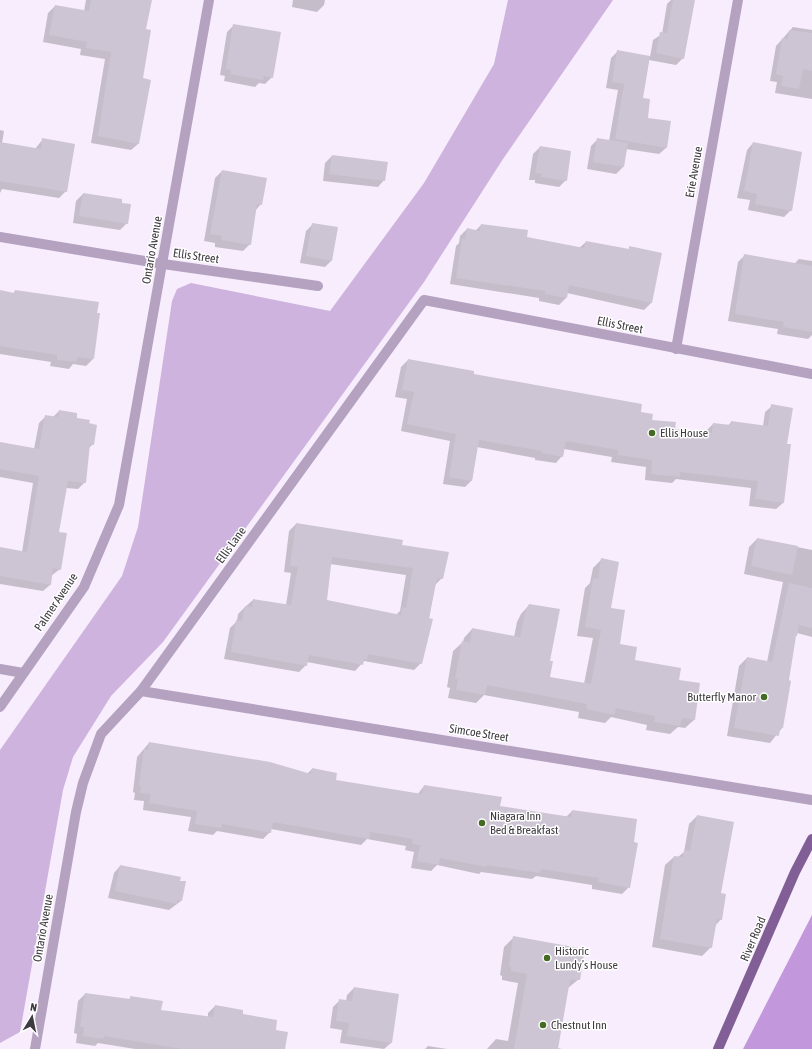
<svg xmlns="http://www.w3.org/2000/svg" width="812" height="1049" viewBox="0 0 812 1049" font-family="'Asap Condensed',sans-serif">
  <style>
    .green { fill: #cdb3dd }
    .forest { fill: #c397dc }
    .shadow { fill: #0003; fill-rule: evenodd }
    .building { fill: #cec5d4; fill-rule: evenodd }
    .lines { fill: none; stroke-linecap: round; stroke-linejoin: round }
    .minor { stroke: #b5a1c0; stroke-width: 10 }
    .major { stroke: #815e95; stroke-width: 10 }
    .poi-dot { fill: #456a24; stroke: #fff; stroke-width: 1.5 }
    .labels { text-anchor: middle; stroke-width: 3; stroke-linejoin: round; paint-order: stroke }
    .street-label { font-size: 12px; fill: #3e3a40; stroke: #fff }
    .poi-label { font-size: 12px; fill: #3e3a40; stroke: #fff; text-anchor: start }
  </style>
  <rect width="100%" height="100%" fill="#f7edfd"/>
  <!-- green -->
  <path class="green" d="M508 0H613L503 159 424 282 163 642 111 696 73 757 63 790 20 1032 0 1043V750L122 576 138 527 172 301 177 289 191 283 330 311 424 183 494 64Z"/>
  <!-- forest -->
  <path class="forest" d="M812 915V1049H743Z"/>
  <!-- shadow -->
  <g class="shadow">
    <path d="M86 0H151L145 30 138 144 131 150 91 143 105 59 80 55 81 49 43 42 48 13 55 6 84 11Z"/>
    <path d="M293 0H325L324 5 317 12 292 7Z"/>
    <path d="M671 0H690L683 58 676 65 649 60 642 99 647 119 666 148 659 154 626 149 623 167 616 174 587 169 591 146 598 139 609 141 618 90 606 88 611 58 618 51 650 57 653 40 662 34 667 4Z"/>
    <path d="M234 25 272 77 265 84 259 83 255 87 224 81 225 76 220 75 227 32Z"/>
    <path d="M793 27 812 30V99L775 93 777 82 770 81 776 46Z"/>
    <path d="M0 130 4 131 2 143 35 149 43 139 66 191 59 198 2 189 0 193Z"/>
    <path d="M753 143 791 210 784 217 748 210 750 200 737 198 747 150Z"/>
    <path d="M540 147 566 180 559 187 535 183V180H529L533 154Z"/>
    <path d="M332 156 384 180 378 187 323 181 325 163Z"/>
    <path d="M222 171 261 204 255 211 250 244 243 251 215 247V243L204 241 215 178Z"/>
    <path d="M83 194 121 204 127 223 120 230 73 223 76 201Z"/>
    <path d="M313 224 332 260 325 267 300 263 306 231Z"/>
    <path d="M481 225 526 238 579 248 586 242 628 250 630 247 661 254 651 303 644 310 567 293 566 298 559 305 539 301V298L450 284 456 246 459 243 460 236 467 229 475 231Z"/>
    <path d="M745 255 794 264 799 259 812 261V335L808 339 777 334 778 329 728 321 738 262Z"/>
    <path d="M15 291 93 359 86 366 73 364 69 369 50 366 51 362 0 354V292L13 294Z"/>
    <path d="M408 360 640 412 651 420 674 430 706 434V431L713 424 728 426 731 422 763 426 765 412 772 406 786 444 783 503 776 509 749 506 751 488 676 479 672 483 645 480 646 467 611 462 612 457 564 449 562 456 556 463 535 460V458L477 447 472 480 465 487 443 484 450 441 401 431 407 399 395 397 401 367Z"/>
    <path d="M59 411 75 419 93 444 89 448 85 482 78 489 66 488 58 533 60 569 51 576 50 585 43 591 0 584V586V548L22 552 33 483 0 477V443L34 449 39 423 46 416 53 417Z"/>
    <path d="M296 524 401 546 442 578 435 585 421 663 414 670 364 661 355 671 307 662 306 665 299 672 224 659 230 628 237 621 238 614 245 607 253 600 286 605 291 573 284 572 289 531ZM330 564 406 575 400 611 396 615 326 601Z"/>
    <path d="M757 539 812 550V637L797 633 794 637 782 728 770 743 727 736 739 666 747 658 767 662 783 582 744 574 749 547Z"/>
    <path d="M601 560 618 645 633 661 678 680 694 720 685 728 678 727 670 734 646 730 647 725 611 717 605 723 578 718 579 712 484 695 476 703 448 698 450 688 447 687 453 651 463 642 464 638 472 629 514 637 517 622 521 614 529 605 549 662V678L584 684 593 638 577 636 585 588 590 583 593 568Z"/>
    <path d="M149 743 307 774 312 769 335 781 417 795 424 786 499 807 566 817 572 811 629 887 622 894 592 889V885L536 876 532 879 481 872 479 874 437 865 431 871 411 868 414 852 405 850 406 846 367 839 361 845 271 829 270 832 263 839 217 831 213 835 188 831 191 817 143 810 144 801 134 800 135 793 133 792 137 757Z"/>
    <path d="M697 816 720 894 721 919 715 926 711 947 702 956 652 947 665 865 674 857H678L684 852 689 824Z"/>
    <path d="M120 866 181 901 169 910 108 898 114 873Z"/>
    <path d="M514 937 579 979 568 988 557 1048 562 1049H487L496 1039 508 1041 518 983 502 980V976L500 975 504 947Z"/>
    <path d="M354 988 391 1043 384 1049 340 1043 342 1030 330 1028 333 1007 340 1000 346 1001 347 995Z"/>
    <path d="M85 994 128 1000 131 997 160 1011 208 1017V1013L215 1006 242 1015 284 1049H135L98 1043 95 1046 76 1043 77 1034 74 1033 78 1001Z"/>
    <path d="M428 1046 447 1049H425Z"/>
  </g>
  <!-- building -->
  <g class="building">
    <path d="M91 0H152L146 29 151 30 143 78 151 80 139 144 98 136 111 52 86 48 87 42 49 35 55 5 89 11Z"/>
    <path d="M673 0H695L684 59 656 53 660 32 667 33Z"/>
    <path d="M233 24 281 32 273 78 264 76 263 80 230 74 231 70 226 69Z"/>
    <path d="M789 30 812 33V71L803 69 799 89 781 86 783 76 776 74 782 38 788 39Z"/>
    <path d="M617 50 650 56 643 98 650 99 648 118 671 121 667 148 615 139 624 84 612 82Z"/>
    <path d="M42 138 75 144 67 192 0 181V142L41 149Z"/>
    <path d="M597 138 628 143 624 167 593 162Z"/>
    <path d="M753 142 802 152 792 211 755 204 757 194 744 191Z"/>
    <path d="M540 146 571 151 567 181 541 177 542 174 535 173Z"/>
    <path d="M332 155 388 162 385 181 329 174Z"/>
    <path d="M222 170 267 178 262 205 257 204 251 245 221 240 222 236 210 234Z"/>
    <path d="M83 193 122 199V203L131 204 128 224 79 216Z"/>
    <path d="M312 223 338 227 332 261 306 256Z"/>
    <path d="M481 224 528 230 527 237 584 248 586 241 629 249V246L662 253 652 303 569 285 567 298 545 294V291L456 278 462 239H465L467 228 480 231Z"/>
    <path d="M744 254 812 266V332L783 327 784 322 735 314Z"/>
    <path d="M0 290 14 293 15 290 99 302 97 313H100L94 359 77 357 76 362 57 360V355L0 346Z"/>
    <path d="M408 359 474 371V374L642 404 641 412 653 414 652 420 676 422 675 429 712 433 713 423 731 425V421L768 426 771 404 793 408 787 444H791L784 503 755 499 758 481 680 472V477L651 474 652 460 618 455V450L566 441 563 457 541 453 542 451 479 440 472 481 449 477 456 434 407 424 414 392 402 390Z"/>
    <path d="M59 410 77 413V418L90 420 89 423 97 425 94 445 90 444 86 483 68 481 59 532 67 533 61 570 53 568 51 585 0 576V547L27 552 39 476 0 469V442L39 449 45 415 58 417Z"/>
    <path d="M296 523 403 540 402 545 449 552 443 579 437 578 429 618 433 619 422 664 368 654 367 660 364 659 363 665 309 655 307 666 231 652 236 620 242 621 245 606 252 607 253 599 291 605 298 567 290 566ZM332 557 413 568 406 608 402 607 401 615 327 600Z"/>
    <path d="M757 538 798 546 792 575 751 566Z"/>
    <path d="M601 558 619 562 611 608 625 610 620 644 637 647 635 660 681 668 679 680 700 683 695 720 682 718 680 726 654 722 655 716 616 708 614 715 586 709 587 704 487 685 485 695 456 690 458 679H455L462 641 470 643 472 628 520 637 525 612 529 604 560 609 550 661H553L550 677 591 684 601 630 585 627 593 578 598 579Z"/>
    <path d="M789 583 812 588V628L799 625 797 636H796L789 680 791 681 783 728H780L779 736 734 728 747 657 772 662Z"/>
    <path d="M149 742 270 762 311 774 312 768 337 773 336 780 422 794 424 785 502 797 500 806 571 817 572 810 637 819 634 842 638 843 630 888 598 882 599 878 541 869 540 873 487 865V867L440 858 439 865 417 861 420 845 412 844 413 839 370 832 369 839 273 822 271 833 222 824 221 828 195 824 197 811 149 803 151 794 140 793 141 786 139 785 144 749 148 750Z"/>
    <path d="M697 815 734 822 721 893 726 894 722 920 717 919 712 948 660 939 674 856 683 857 684 850 690 851Z"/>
    <path d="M120 865 181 877 180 881H186L182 901 177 900V904L115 891Z"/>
    <path d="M513 936 585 949 580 980H570L558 1049H514L527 974 511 971V967L509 966Z"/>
    <path d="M354 987 399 994 392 1043 347 1036 349 1023 336 1021 339 999 352 1001Z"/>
    <path d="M85 993 130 999V996L163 1001 161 1010 213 1017 215 1005 243 1010V1014L277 1020 276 1030 288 1032 285 1049H182L104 1036 103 1039 83 1036 84 1027H80Z"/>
  </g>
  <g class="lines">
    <!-- minor -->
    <g class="minor">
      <path d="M0 237 163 264 318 286"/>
      <path d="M676 349 738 0"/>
      <path d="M0 669 23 673"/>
      <path d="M141 691 812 800"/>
      <path d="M0 707 84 587 119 505 209 0"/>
      <path d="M35 1049 76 812 83 783 101 734 141 691 424 300 812 374"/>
    </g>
    <!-- major -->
    <path class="major" d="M718 1049 795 872 812 839"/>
  </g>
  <!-- markers -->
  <g class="poi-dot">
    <circle cx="652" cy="433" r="4"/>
    <circle cx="764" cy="697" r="4"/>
    <circle cx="482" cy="823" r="4"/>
    <circle cx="547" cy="958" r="4"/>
    <circle cx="543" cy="1025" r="4"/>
  </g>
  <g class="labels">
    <!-- street labels -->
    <g class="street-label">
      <text transform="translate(694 172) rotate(-80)" y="4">Erie Avenue</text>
      <text transform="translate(152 250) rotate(-80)" y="4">Ontario Avenue</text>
      <text transform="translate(196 256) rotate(8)" y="4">Ellis Street</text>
      <text transform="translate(620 325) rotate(11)" y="4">Ellis Street</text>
      <text transform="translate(231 545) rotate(-54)" y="4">Ellis Lane</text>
      <text transform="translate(56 602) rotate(-56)" y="4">Palmer Avenue</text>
      <text transform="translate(479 733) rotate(9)" y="4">Simcoe Street</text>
      <text transform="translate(43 928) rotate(-80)" y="4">Ontario Avenue</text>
      <text transform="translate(753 939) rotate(-67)" y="4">River Road</text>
    </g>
    <!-- poi labels -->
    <g class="poi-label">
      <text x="660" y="437">Ellis House</text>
      <text x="756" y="701" text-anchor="end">Butterfly Manor</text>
      <text x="490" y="820">Niagara Inn<tspan x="490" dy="14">Bed &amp; Breakfast</tspan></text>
      <text x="555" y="955">Historic<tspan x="555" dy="14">Lundy’s House</tspan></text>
      <text x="551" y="1029">Chestnut Inn</text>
    </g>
  </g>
  <!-- north arrow -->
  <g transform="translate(32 1017) rotate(10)" stroke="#ffffff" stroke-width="3" paint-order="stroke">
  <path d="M0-3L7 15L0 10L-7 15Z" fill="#3e3a40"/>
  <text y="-6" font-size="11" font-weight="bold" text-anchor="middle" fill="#3e3a40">N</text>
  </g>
</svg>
